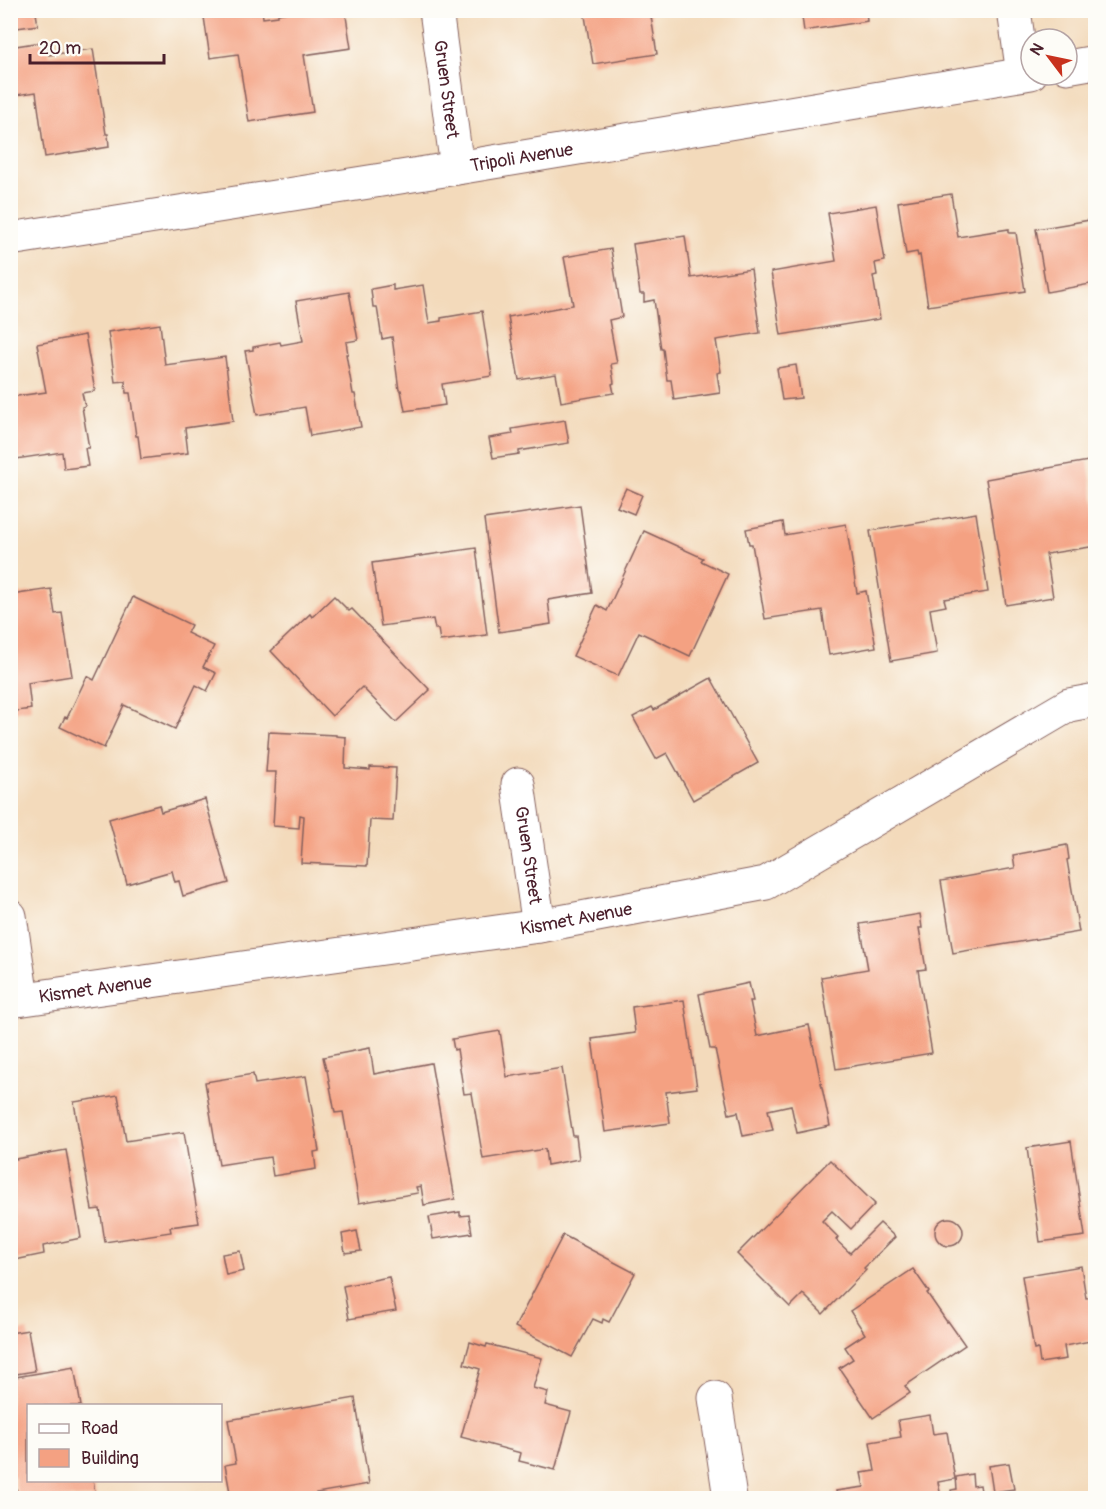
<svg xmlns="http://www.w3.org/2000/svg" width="1106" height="1509" viewBox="0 0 1106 1509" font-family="Pangolin,sans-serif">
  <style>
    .building { fill: #f4a182 }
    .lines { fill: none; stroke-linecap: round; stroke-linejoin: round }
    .street-casing { stroke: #85605d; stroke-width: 35 }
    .street { stroke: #fff; stroke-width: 33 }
    .labels { text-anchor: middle; stroke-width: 6; stroke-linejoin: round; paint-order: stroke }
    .street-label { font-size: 18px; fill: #4a1f2b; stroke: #fdfcf7 }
  </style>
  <rect width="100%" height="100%" fill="#fdfcf7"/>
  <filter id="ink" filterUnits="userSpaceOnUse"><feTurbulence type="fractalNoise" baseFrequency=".0167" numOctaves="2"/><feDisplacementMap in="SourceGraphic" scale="12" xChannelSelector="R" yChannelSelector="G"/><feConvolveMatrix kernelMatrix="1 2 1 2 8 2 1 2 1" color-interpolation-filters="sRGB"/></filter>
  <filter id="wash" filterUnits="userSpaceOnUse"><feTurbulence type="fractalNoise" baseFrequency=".008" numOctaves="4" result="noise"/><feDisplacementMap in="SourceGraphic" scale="24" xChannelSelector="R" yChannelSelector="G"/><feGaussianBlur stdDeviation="1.35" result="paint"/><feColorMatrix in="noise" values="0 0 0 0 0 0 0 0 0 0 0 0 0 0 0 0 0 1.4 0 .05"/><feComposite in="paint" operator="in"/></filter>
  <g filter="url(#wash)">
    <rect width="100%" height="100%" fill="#f3dabb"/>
    <g id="blocks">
      <!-- building -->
      <g class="building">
        <path d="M10 10H40V12L36 13 38 25 10 29Z"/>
        <path d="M203 10H262L263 18 278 16V14L288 12V10H345L351 48 304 55 313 112 249 122 238 54 210 58Z"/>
        <path d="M584 10H650L657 54 593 64Z"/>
        <path d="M801 10H866L867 21 804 31Z"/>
        <path d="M47 41 49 55 93 49 106 134H108L109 147 45 157 36 92 10 96V47Z"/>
        <path d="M951 194 958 237 1009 229V233H1016L1025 291 928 306 920 255 918 256 917 252 906 254 898 202Z"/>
        <path d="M876 205 885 261 875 263 877 275 873 276 880 319 781 335 771 272 836 261 828 213Z"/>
        <path d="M1096 219V283L1047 292 1036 229Z"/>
        <path d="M685 236 691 278 751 269 760 333 716 340 721 372 717 373 720 393 674 400 671 380H667L663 349H661L654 300 644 302V294H640L633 244Z"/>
        <path d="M611 249 622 317 609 320 617 363 611 364 614 383 612 384 614 393 561 402 556 374 519 380 508 317 573 305 564 257Z"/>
        <path d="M393 285V290L423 285 429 323 441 321V318L482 311 492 376 442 384 445 405 405 411 401 390H399L392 337 382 339 377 307H373L371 289Z"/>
        <path d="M349 292 358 340 346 342 348 354H346L353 394H355L361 427 310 436 305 407 257 415 245 351 253 350V347L280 342 281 345 303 341 296 301Z"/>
        <path d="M160 324 165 365 225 357 233 421 185 428 188 453 141 459 138 436H136L130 393H126L125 381 115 382 108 332Z"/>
        <path d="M85 335 95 391 82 393 85 406 82 407 89 448H85L88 466 64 469 62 452 10 460V397L46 392 37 344Z"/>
        <path d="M796 365 801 398 782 400 777 368Z"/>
        <path d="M565 420 569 443 519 451V454L493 458 489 438 513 434 512 429Z"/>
        <path d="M1088 461 1096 510V546L1046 554 1053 597 1006 605 986 479Z"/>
        <path d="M626 488 642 495 634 514 617 507Z"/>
        <path d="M580 505 592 593 548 600 551 624 499 632 484 519Z"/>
        <path d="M976 513 988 592 944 599 946 606 930 609 937 653 891 661 870 531Z"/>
        <path d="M783 522 785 535 846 524 857 593 866 591 876 647 829 655 822 610 765 619 752 544H749L746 529Z"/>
        <path d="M644 531 703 558 701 561 728 574 690 656 639 632 618 676 573 656 597 605 607 611Z"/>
        <path d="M476 548 487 635 440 641 438 629H435L433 619 381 626 372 563Z"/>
        <path d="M51 589 55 614 62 613 72 676 28 683 31 709 10 712V625H12L11 620H15L11 595Z"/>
        <path d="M334 596 349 611 352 609 430 690 396 722 362 687 332 716 271 651 310 614 312 617Z"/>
        <path d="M133 597 191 625 187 633 214 646 203 667 216 673 207 691 196 685 175 729 124 705 104 748 60 727 65 717 67 718 87 676 94 680Z"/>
        <path d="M711 678 758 763 693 800 667 753 656 759 633 717 652 707 654 710Z"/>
        <path d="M269 732 336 735V736L346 737 345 768 370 770V767L396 768 393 821 370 820 367 866 301 863 304 816 300 815 299 828 273 826 276 772H266Z"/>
        <path d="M205 799 229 883 183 896 179 881 175 882 172 871 127 884 109 819 159 805 161 812Z"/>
        <path d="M1067 845 1069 859 1067 860 1079 932 953 953 941 881 1015 868 1013 855Z"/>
        <path d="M920 914 922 928H919L926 969 918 970 932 1053 836 1069 821 977 868 969 860 924Z"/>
        <path d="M749 983 753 1001H750L757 1036 809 1025 830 1126 797 1133 791 1105 768 1110 773 1130 743 1136 738 1112 729 1114 715 1049H710L699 994Z"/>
        <path d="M684 1000 697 1088 666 1092 670 1123 605 1132 592 1039 635 1033 632 1007Z"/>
        <path d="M500 1031 507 1077 562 1068 573 1136H576L579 1159 547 1165 545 1149 483 1159 472 1093 464 1094 457 1049 454 1050 452 1039Z"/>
        <path d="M370 1048 374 1074 431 1063 455 1199 424 1205 421 1186 416 1187 418 1193 359 1203 343 1112 335 1113 327 1070H326L323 1057Z"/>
        <path d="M253 1074 255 1084 306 1076 319 1151 314 1152 316 1169 273 1176 270 1157 219 1165 205 1082Z"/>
        <path d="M118 1095 126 1141 184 1132 199 1223 170 1227 171 1232 105 1242 100 1209 92 1210 74 1102Z"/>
        <path d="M1071 1141 1085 1236 1040 1242 1027 1148Z"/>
        <path d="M66 1150 81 1238 43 1246 44 1254 10 1261V1160Z"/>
        <path d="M830 1160 875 1204 851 1229 832 1211 822 1221 838 1237 836 1240 850 1253 880 1223 895 1237 864 1268 866 1270 823 1314 803 1294 790 1307 737 1254Z"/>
        <path d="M460 1212V1216L469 1215 472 1233 433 1239 429 1217Z"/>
        <circle cx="949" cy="1232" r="14"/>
        <path d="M357 1231 361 1251 345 1253 342 1234Z"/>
        <path d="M563 1235 635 1273 609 1322 603 1319 602 1323 593 1319 572 1357 515 1327Z"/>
        <path d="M240 1251 244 1271 226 1275 222 1254Z"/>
        <path d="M1081 1266 1086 1298 1096 1297V1340L1064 1346 1066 1359 1040 1363 1038 1349 1034 1350 1022 1276Z"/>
        <path d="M913 1269 929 1292 927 1293 947 1322 948 1321 965 1345 905 1386 910 1393 873 1418 839 1368 853 1359 845 1347 865 1334 850 1311Z"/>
        <path d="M389 1277 396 1311 349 1319 343 1286Z"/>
        <path d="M28 1330 35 1371 10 1375V1333Z"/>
        <path d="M470 1342 486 1347 487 1344 542 1358 533 1388 548 1392 545 1405 571 1412 555 1470 519 1461 521 1453 461 1437 480 1369 464 1364Z"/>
        <path d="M74 1367 81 1406H28V1480H93L96 1498H18L14 1476 10 1477V1378Z"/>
        <path d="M355 1398 369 1484 316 1493 317 1498H231L225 1465 236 1463 228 1420Z"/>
        <path d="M930 1415 933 1434 947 1432 955 1479 938 1482 941 1497 936 1498H837L836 1491 864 1487 861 1473 875 1471 870 1442 901 1437 898 1420Z"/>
        <path d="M1009 1463 1014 1489 993 1492 989 1466Z"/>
        <path d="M972 1474 973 1486 980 1485 982 1498H952L951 1490 957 1489 956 1477Z"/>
      </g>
    </g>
  </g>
  <g filter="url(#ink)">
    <use href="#blocks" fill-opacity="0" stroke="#85605d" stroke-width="1.5"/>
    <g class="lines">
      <defs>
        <g id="street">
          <path id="s1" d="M436 10 457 168"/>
          <path d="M1014 10 1023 74"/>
          <path d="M1067 67 1096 62"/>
          <path id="s2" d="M10 239 457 168 1031 73"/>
          <path id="s3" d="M518 784 539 926"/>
          <path d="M10 916 22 999"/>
          <path id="s4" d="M10 1001 539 926 766 883 1069 705 1096 700"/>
          <path d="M715 1398 730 1498"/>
        </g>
      </defs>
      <!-- street casing -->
      <use href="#street" class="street-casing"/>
      <!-- street -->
      <use href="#street" class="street"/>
    </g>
  </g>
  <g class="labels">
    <!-- street labels -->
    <g class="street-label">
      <text dy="6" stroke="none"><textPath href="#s1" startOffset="80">Gruen Street</textPath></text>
      <text dy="6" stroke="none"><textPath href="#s2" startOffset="518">Tripoli Avenue</textPath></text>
      <text dy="6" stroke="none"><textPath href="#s3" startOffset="72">Gruen Street</textPath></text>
      <text dy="6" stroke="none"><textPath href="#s4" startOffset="572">Kismet Avenue</textPath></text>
      <text dy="6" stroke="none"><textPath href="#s4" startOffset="86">Kismet Avenue</textPath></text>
    </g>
  </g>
  <!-- margin -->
  <rect width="1106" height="1509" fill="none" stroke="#fdfcf7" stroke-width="36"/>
  <!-- legend -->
  <rect x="27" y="1404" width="195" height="78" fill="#fdfcf7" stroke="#b5a4a5" stroke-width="1.5"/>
  <rect x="39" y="1424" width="30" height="9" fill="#ffffff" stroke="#b5a4a5" stroke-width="1.5"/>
  <text x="81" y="1434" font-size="18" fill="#4a1f2b">Road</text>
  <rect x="39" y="1449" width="30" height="18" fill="#f4a182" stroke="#b5a4a5" stroke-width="1.5"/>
  <text x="81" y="1464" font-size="18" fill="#4a1f2b">Building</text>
  <!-- north arrow -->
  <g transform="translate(1049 57) rotate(302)"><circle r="28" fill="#fdfcf7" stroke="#b5a4a5" stroke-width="1.5"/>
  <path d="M0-4.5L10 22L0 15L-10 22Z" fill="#c8321e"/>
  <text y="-9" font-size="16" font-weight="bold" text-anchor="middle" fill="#4a1f2b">N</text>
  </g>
  <!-- scale -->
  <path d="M30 54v9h134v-9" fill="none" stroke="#4a1f2b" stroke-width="3"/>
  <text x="39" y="54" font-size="18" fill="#4a1f2b" stroke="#fdfcf7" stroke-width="4.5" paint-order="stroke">20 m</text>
</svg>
